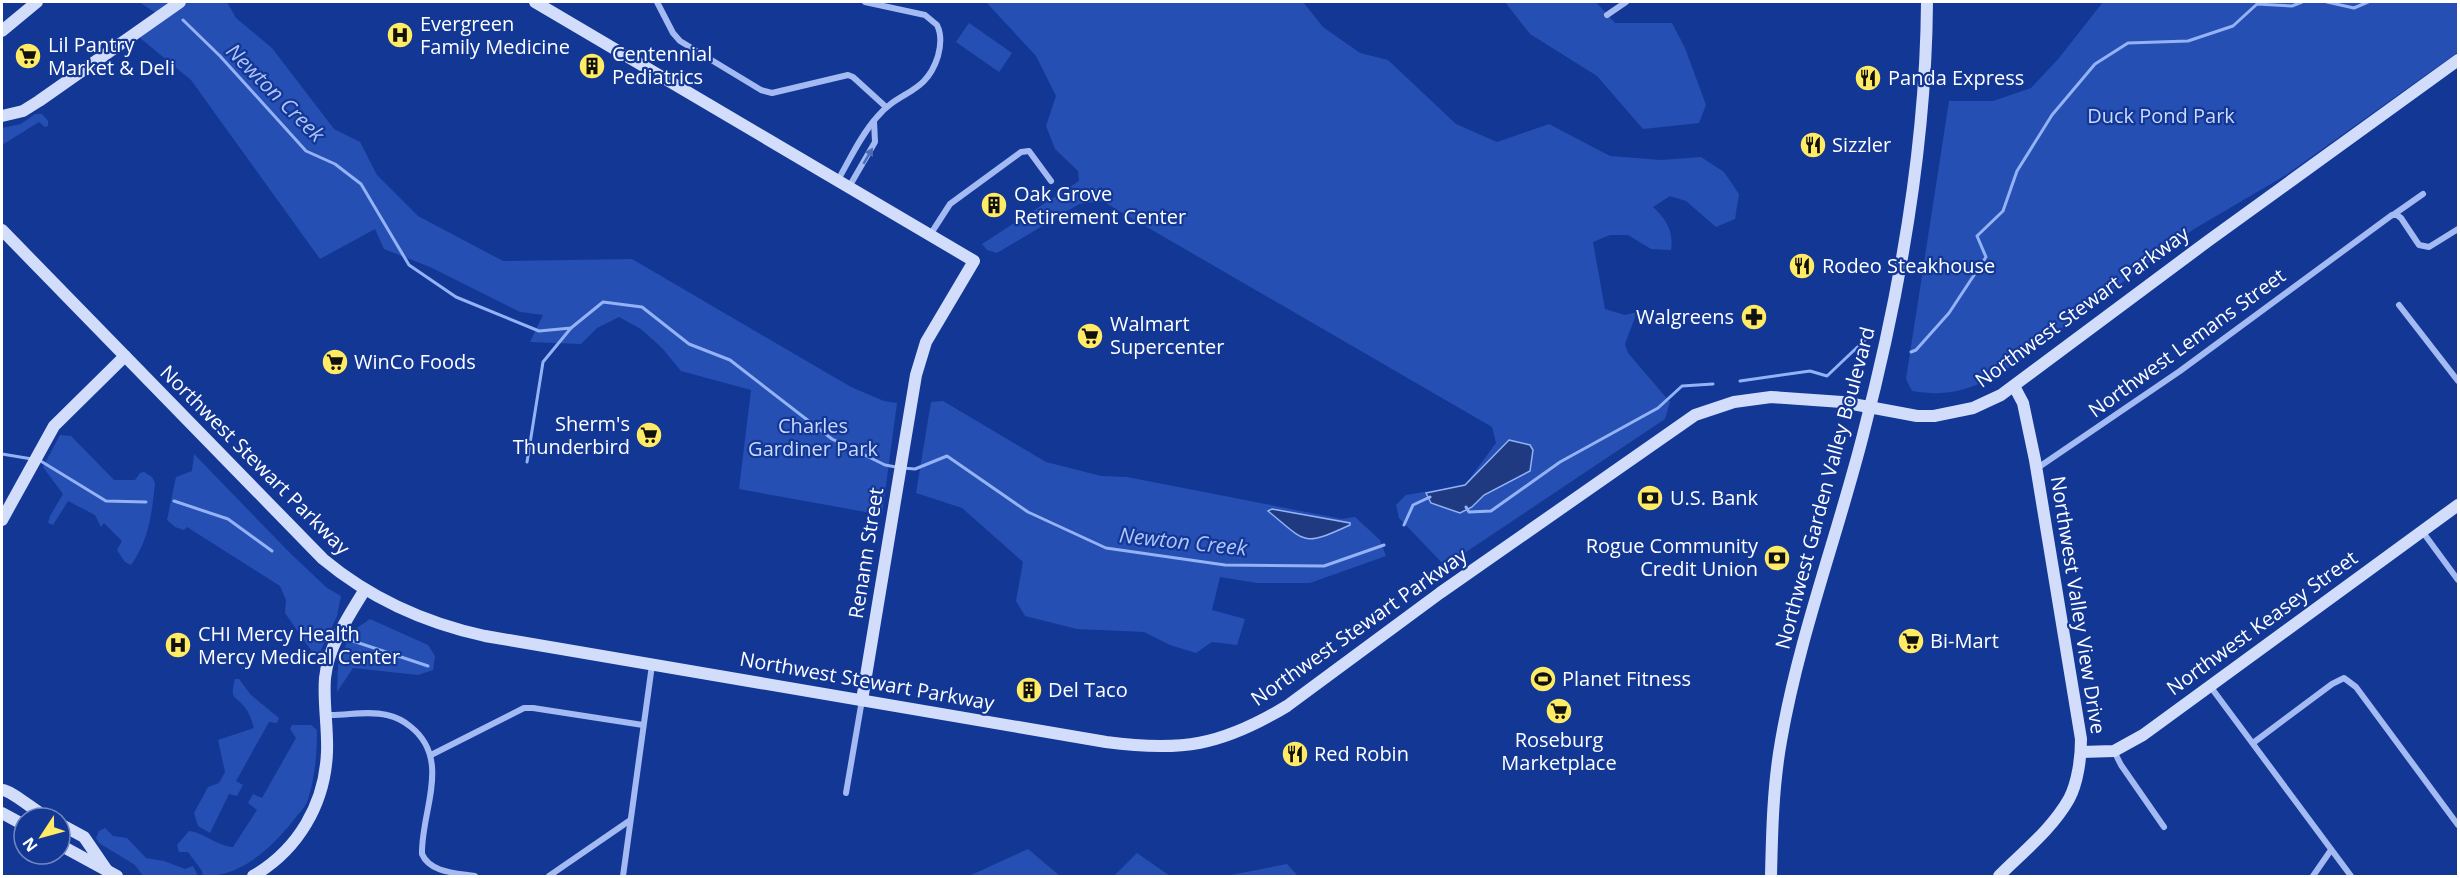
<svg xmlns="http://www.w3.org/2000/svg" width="2460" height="878" viewBox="0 0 2460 878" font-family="'Open Sans',sans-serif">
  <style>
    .green { fill: #264fb4 }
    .water { fill: #203a82; stroke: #94b2f6; stroke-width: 1.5 }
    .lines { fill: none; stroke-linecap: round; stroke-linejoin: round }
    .stream { stroke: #94b2f6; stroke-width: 3 }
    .street { stroke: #a3baf3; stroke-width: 6 }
    .secondary { stroke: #d2ddfc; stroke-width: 12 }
    .oneway { fill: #4d6bbb }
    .labels { text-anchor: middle; stroke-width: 4.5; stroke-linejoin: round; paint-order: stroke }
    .poi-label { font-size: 20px; fill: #fff; stroke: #133795; text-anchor: start }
    .park-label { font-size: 20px; fill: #cad9fd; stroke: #133795 }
    .street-label { font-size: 20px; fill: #fff; stroke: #133795 }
    .water-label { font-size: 21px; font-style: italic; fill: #afc5f9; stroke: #133795 }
  </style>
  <rect width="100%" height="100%" fill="#133795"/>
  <!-- green -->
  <g class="green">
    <path d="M139 2H227L236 18 272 48 334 129 360 142 377 175 418 216 503 261 632 259 851 387 884 401 897 403 882 515 739 489 751 390 681 371 662 348 641 329 619 317 597 328 581 344 530 342 543 315 520 312 430 267 384 249 375 229 320 259 191 80 134 33 159 15Z"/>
    <path d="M986 2H1303L1323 27 1360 53 1388 60 1456 124 1497 142 1549 124 1610 156 1661 160 1701 157 1724 172 1739 194 1735 219 1716 227 1686 201 1670 196 1653 207C1666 219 1674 231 1671 250L1651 249 1628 235H1610L1593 242 1605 309 1625 315 1637 312 1625 344 1628 353 1670 402 1665 419 1445 566 1399 518 1396 505 1406 495 1465 485 1496 443 1492 427 1102 201 1079 204 997 253 987 250 982 244 1079 181 1078 171 1055 149 1046 126 1056 96 1036 56Z"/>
    <path d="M1505 2H1596L1615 23H1672L1685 48 1706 105 1699 123 1643 129 1597 76 1530 34Z"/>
    <path d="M2103 2H2458V52L2286 175 2194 229 1999 375C1967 390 1948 397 1912 391L1906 379 1949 101H1993L2031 88 2059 58Z"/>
    <path d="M969 23 1012 53 999 72 956 42Z"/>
    <path d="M35 114H42L48 121V126L45 127 39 122 2 145V128L21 124Z"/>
    <path d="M943 401 1046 462 1101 476 1127 477 1342 519 1355 517 1380 540 1386 556 1310 583H1257L1220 577 1212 610 1245 619 1237 645 1212 642 1196 653 1170 645 1144 632 1077 629 1025 616 1016 601 1023 562 962 508 916 493 931 402Z"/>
    <path d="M60 435 71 436 114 480H135L140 473 144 472 152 477 155 483C152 513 149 540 131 565L125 562 117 550 122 541 104 523 101 527 95 515 68 501 53 525 48 523 50 516 63 494 43 467Z"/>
    <path d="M194 454 290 553 327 588 341 596 337 616 320 652 315 656 285 613 286 600 280 586 187 527 184 530 175 527 167 520 176 477 192 471Z"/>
    <path d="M370 619 428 645 435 656 433 670 418 675 353 668 337 692 338 665 351 632Z"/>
    <path d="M235 679H239L251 695 279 718 277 723 269 722 236 781 243 785 237 796 229 794 210 833 198 826 194 813 208 787 219 783 225 772 218 740 254 728C252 722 250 714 246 709 236 694 229 702 235 679Z"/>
    <path d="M292 725H311L317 730C317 753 315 780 307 802 304 809 297 815 293 821 270 849 241 877 203 876L202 871 188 852H179L177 845 189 831C206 833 216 846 233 847L257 810 248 803 253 794 262 798 296 738 290 729Z"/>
    <path d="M105 828 113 836 127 838 146 858 164 861 185 869 193 866 198 876H143L135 865 99 843 96 838 99 831Z"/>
    <path d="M1028 849 1060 876H969Z"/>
    <path d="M1137 853 1170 876H1114Z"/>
    <path d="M1287 864 1298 876H1226Z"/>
  </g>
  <!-- water -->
  <g class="water">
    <path d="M1509 440 1530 445 1533 450 1530 471 1484 495 1472 507 1460 513 1431 503 1426 493 1465 485Z"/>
    <path d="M1272 509 1350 523V525C1302 547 1307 543 1268 511Z"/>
  </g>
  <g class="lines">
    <!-- stream -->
    <g class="stream">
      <path d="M2327 2 2354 8 2368 2"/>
      <path d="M183 20 220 56 306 151 335 164 361 184 409 265 456 297 539 331 571 328 603 302 642 307 689 344 730 360 832 439 885 465 896 467"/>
      <path d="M1911 352 1916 350 1949 313 1986 257 1977 236 2003 211 2017 171 2052 115 2095 64 2128 43 2188 41 2233 26 2257 4 2292 6 2302 2"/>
      <path d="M1740 381 1810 371 1827 376 1868 337"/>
      <path d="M2 454 32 459"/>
      <path d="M39 460 106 501 146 502"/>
      <path d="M527 462 543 362 571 328"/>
      <path d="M903 468 915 469 947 456 1028 512 1106 548 1225 565 1324 566 1384 545"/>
      <path d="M174 501 228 519 272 551"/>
      <path d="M1466 507 1469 512 1491 511 1560 462 1658 408 1682 386 1713 384"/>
      <path d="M1404 525 1413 505 1430 497"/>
      <path d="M350 640 428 666"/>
    </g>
    <!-- street -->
    <g class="street">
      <path d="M657 2 673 33 680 41 761 90 772 93 848 75 853 77 886 107"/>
      <path d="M1607 15 1626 2"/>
      <path d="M838 180C850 159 861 135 877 117 899 90 926 95 938 56 941 45 942 35 937 25L925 15 865 2"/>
      <path d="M849 187 875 142 874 121"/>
      <path d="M2393 215 2423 194"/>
      <path d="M930 235 950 204 1021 152 1029 151 1051 181"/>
      <path d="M2399 305 2458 381"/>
      <path d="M2036 469 2180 371 2392 215H2397L2401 218 2419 245 2429 247 2458 229"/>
      <path d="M2422 531 2458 580"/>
      <path d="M2210 686 2351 876"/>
      <path d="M327 715C346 716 367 710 387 715 396 717 404 721 411 727 452 760 421 811 422 854 430 873 457 873 475 876"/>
      <path d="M2253 743 2332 684 2344 678 2356 687 2458 825"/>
      <path d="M2114 751 2121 765 2164 827"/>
      <path d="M431 755 524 708H533L643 725"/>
      <path d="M846 793 862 700"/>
      <path d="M549 876 629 821"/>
      <path d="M623 876 652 665"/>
      <path d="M2313 876 2331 850"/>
    </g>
    <!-- secondary -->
    <g class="secondary">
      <path d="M535 2 974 261 926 342 916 375 862 700"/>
      <path d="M2 31 37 2"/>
      <path d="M2 116 23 111 39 101 180 2"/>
      <path d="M2 230 323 559C371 599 425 623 485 636L1106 742C1181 752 1221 746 1287 706L1440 593 1695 415 1734 402 1771 397 1842 402 1917 416H1934L1973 408 2001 395 2208 241 2458 60"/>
      <path d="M2 520 54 426 125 356"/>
      <path d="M2081 752 2114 751 2143 735 2458 505"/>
      <path d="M2 790C11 790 36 812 48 818"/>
      <path d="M2 813 24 825"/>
      <path d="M60 824 84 837 108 872"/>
      <path d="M60 845 117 876"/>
      <path d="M253 876C298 850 325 804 327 752 328 727 323 702 325 678 328 647 348 617 364 591"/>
      <path d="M1771 876C1772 831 1773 786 1781 741 1799 637 1837 537 1863 435 1900 293 1926 148 1927 2"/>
      <path d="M1999 876C2023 852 2052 829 2069 799 2078 782 2081 757 2081 739L2035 460 2023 403 2014 386"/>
    </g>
  </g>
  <!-- one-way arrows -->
  <defs><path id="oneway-solid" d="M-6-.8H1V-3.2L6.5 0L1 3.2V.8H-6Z" transform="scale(1.5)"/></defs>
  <use class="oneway" href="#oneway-solid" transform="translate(868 156) rotate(-60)"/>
  <!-- icons -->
  <defs>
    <symbol id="hospital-disc" viewBox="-11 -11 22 22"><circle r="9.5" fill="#ffeb64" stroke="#133795"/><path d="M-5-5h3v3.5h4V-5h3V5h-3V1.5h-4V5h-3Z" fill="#111"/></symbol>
    <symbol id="supermarket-disc" viewBox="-11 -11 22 22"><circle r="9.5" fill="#ffeb64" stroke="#133795"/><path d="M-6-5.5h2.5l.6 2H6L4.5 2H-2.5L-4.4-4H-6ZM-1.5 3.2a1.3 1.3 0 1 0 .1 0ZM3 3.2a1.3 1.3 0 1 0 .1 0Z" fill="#111"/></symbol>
    <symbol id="building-disc" viewBox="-11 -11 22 22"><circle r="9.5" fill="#ffeb64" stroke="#133795"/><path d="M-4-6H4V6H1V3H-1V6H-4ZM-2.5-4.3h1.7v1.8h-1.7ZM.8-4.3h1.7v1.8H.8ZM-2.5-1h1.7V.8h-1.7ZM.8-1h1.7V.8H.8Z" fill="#111"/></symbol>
    <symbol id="restaurant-disc" viewBox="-11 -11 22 22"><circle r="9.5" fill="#ffeb64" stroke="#133795"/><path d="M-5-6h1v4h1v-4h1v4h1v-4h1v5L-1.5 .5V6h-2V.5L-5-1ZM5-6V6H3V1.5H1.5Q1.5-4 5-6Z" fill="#111"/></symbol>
    <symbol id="pharmacy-disc" viewBox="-11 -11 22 22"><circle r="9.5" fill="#ffeb64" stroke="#133795"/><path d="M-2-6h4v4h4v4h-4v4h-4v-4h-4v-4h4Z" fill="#111"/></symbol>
    <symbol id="bank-disc" viewBox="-11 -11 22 22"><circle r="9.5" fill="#ffeb64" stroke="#133795"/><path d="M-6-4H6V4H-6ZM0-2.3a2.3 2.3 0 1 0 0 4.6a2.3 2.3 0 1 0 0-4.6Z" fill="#111"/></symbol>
    <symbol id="stadium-disc" viewBox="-11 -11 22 22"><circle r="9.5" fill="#ffeb64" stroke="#133795"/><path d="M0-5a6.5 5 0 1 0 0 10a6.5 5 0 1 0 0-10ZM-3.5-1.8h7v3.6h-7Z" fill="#111"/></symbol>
  </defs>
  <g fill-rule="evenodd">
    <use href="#hospital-disc" x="385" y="20" width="30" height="30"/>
    <use href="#supermarket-disc" x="13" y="41" width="30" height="30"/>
    <use href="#building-disc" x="577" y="51" width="30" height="30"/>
    <use href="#restaurant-disc" x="1853" y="63" width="30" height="30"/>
    <use href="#restaurant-disc" x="1798" y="130" width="30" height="30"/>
    <use href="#building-disc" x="979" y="190" width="30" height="30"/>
    <use href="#restaurant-disc" x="1787" y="251" width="30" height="30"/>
    <use href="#pharmacy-disc" x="1739" y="302" width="30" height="30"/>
    <use href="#supermarket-disc" x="1075" y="321" width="30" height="30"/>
    <use href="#supermarket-disc" x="320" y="347" width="30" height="30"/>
    <use href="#supermarket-disc" x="634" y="420" width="30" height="30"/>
    <use href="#bank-disc" x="1635" y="483" width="30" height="30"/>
    <use href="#bank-disc" x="1762" y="543" width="30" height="30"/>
    <use href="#supermarket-disc" x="1896" y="626" width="30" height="30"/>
    <use href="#hospital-disc" x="163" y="630" width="30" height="30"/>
    <use href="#stadium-disc" x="1528" y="664" width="30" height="30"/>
    <use href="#building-disc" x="1014" y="675" width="30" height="30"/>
    <use href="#supermarket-disc" x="1544" y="696" width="30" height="30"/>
    <use href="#restaurant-disc" x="1280" y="739" width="30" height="30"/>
  </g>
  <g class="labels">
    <!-- poi labels -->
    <g class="poi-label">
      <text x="420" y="31">Evergreen<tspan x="420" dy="23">Family Medicine</tspan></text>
      <text x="48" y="52">Lil Pantry<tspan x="48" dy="23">Market &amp; Deli</tspan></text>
      <text x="612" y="61">Centennial<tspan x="612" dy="23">Pediatrics</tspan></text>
      <text x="1888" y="85">Panda Express</text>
      <text x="1832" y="152">Sizzler</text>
      <text x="1014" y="201">Oak Grove<tspan x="1014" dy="23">Retirement Center</tspan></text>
      <text x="1822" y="273">Rodeo Steakhouse</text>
      <text x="1734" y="324" text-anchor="end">Walgreens</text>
      <text x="1110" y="331">Walmart<tspan x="1110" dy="23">Supercenter</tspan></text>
      <text x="354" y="369">WinCo Foods</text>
      <text x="630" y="431" text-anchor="end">Sherm's<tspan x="630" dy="23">Thunderbird</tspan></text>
      <text x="1670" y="505">U.S. Bank</text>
      <text x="1758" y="553" text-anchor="end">Rogue Community<tspan x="1758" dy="23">Credit Union</tspan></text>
      <text x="198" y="641">CHI Mercy Health<tspan x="198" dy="23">Mercy Medical Center</tspan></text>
      <text x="1930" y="648">Bi-Mart</text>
      <text x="1562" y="686">Planet Fitness</text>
      <text x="1048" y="697">Del Taco</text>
      <text x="1559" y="747" text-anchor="middle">Roseburg<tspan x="1559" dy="23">Marketplace</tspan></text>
      <text x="1314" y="761">Red Robin</text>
    </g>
    <!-- park labels -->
    <g class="park-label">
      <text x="2161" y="123">Duck Pond Park</text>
      <text x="813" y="433">Charles<tspan x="813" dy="23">Gardiner Park</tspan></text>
    </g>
    <!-- street labels -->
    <g class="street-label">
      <text transform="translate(2082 307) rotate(-36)" y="7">Northwest Stewart Parkway</text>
      <text transform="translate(2187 343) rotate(-36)" y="7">Northwest Lemans Street</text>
      <text transform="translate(255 460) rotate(45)" y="7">Northwest Stewart Parkway</text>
      <text transform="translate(1825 488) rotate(-75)" y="7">Northwest Garden Valley Boulevard</text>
      <text transform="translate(866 553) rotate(-81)" y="7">Renann Street</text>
      <text transform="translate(2078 605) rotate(81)" y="7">Northwest Valley View Drive</text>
      <text transform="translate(2262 623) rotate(-36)" y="7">Northwest Keasey Street</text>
      <text transform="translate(1359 627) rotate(-35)" y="7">Northwest Stewart Parkway</text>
      <text transform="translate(867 681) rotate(10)" y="7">Northwest Stewart Parkway</text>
    </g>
    <!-- water labels -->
    <g class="water-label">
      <text transform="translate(275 93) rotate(45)" y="7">Newton Creek</text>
      <text transform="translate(1183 542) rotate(6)" y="7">Newton Creek</text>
    </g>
  </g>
  <!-- border -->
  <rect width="2460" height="878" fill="none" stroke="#ffffff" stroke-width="6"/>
  <!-- north arrow -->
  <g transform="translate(42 836) rotate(234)"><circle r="28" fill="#133795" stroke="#7187bf" stroke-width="1.5"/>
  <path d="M0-4.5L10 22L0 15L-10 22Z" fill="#ffeb64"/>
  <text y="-9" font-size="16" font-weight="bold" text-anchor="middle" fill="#ffffff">N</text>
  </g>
</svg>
